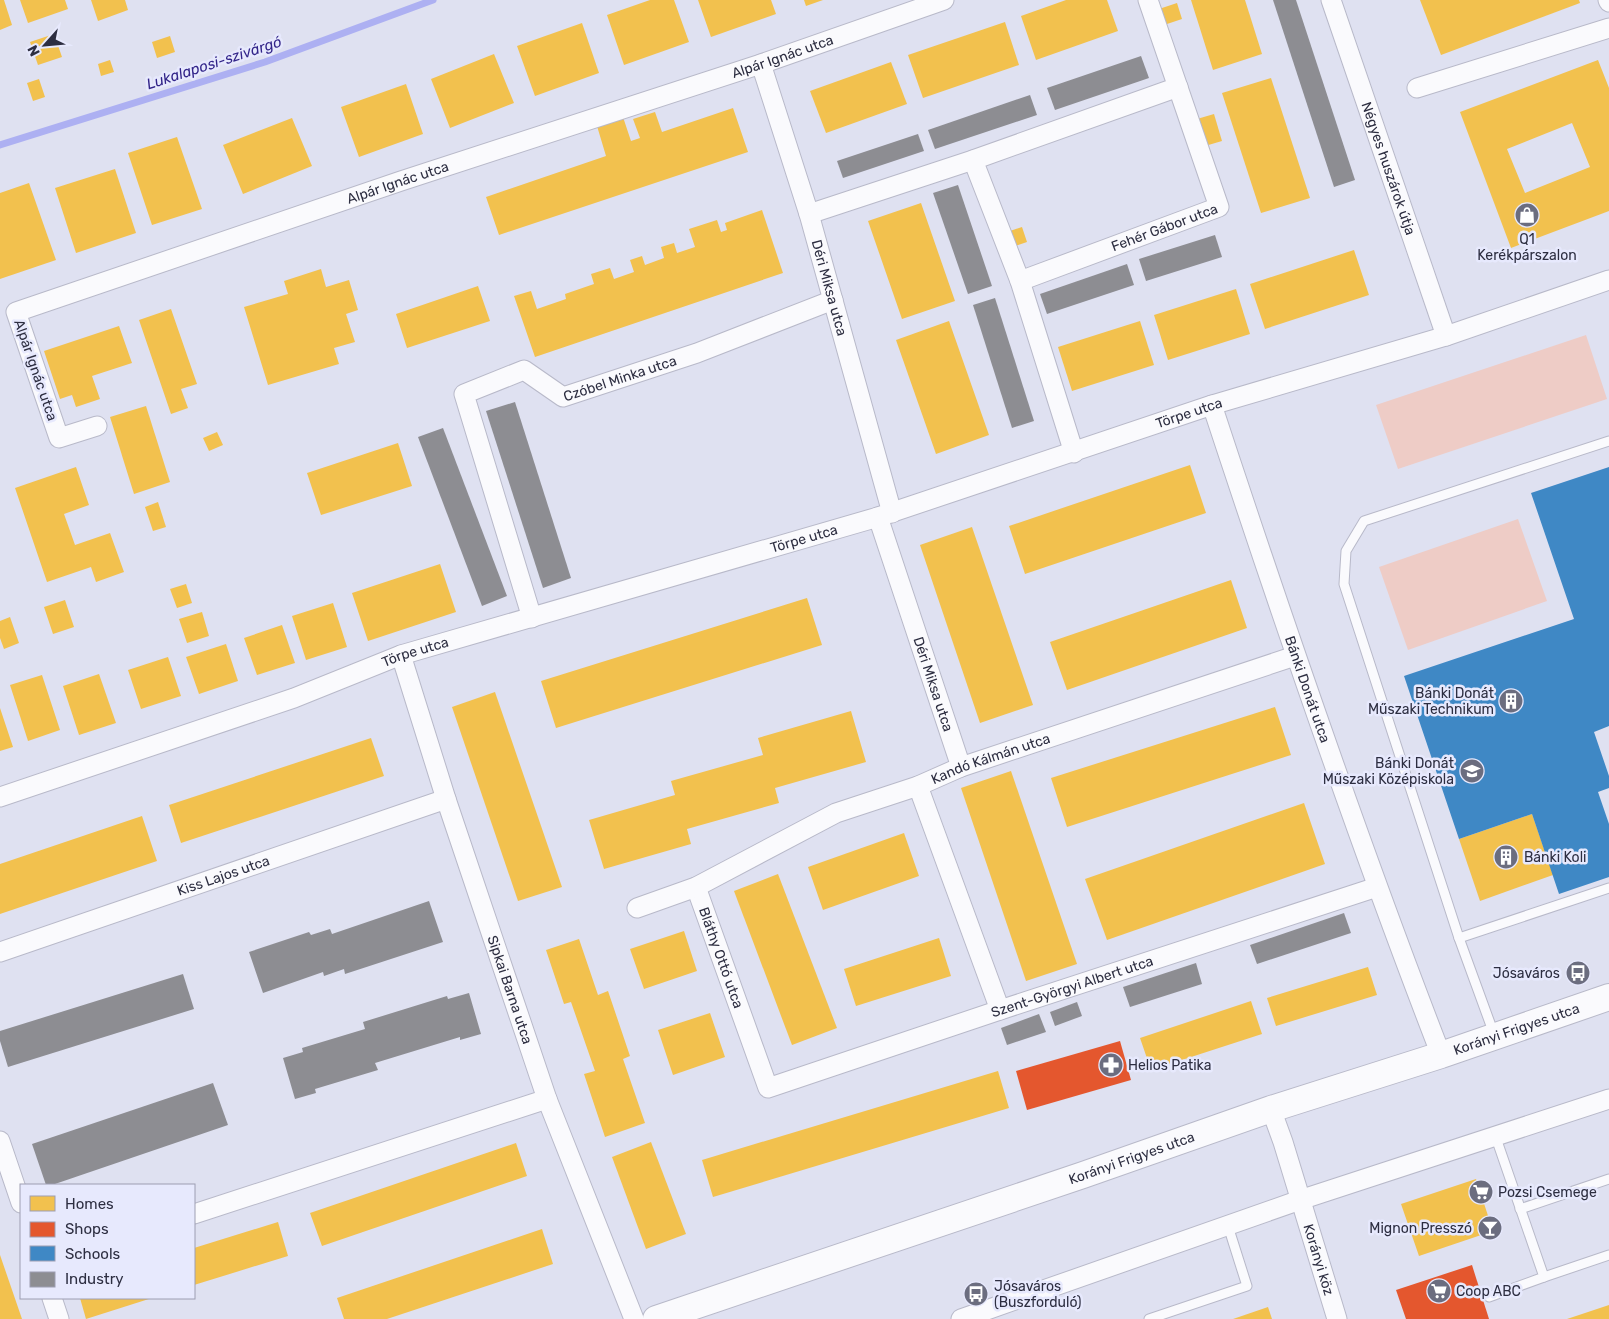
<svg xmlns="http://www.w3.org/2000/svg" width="1609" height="1319" viewBox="0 0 1609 1319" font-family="Rubik,sans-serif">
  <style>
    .green { fill: #eeccc6 }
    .homes { fill: #f2c14e; fill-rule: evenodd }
    .shops { fill: #e4572e }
    .schools { fill: #3f88c5 }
    .industry { fill: #8d8d92 }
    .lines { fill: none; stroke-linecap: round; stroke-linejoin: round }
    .stream { stroke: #adb0f2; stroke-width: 7 }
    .lane-casing { stroke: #b8b9c9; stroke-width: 11 }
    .street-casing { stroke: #b8b9c9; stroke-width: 21 }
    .secondary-casing { stroke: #b8b9c9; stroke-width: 28 }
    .lane { stroke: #fafafd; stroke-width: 9 }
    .street { stroke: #fafafd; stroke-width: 19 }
    .secondary { stroke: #fafafd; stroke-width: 26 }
    .labels { text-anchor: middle; stroke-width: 5; stroke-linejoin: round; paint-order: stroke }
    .street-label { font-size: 14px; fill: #2d2e41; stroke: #e7e9fd }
    .poi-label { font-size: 14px; fill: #2d2e41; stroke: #e7e9fd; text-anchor: start }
    .water-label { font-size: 15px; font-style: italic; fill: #322489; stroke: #e7e9fd }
  </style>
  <rect width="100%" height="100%" fill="#dfe1f1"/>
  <!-- green -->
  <g class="green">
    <path d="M1586 335 1607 399 1398 469 1376 405Z"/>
    <path d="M1518 519 1547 601 1408 650 1379 567Z"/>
  </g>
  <!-- homes -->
  <g class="homes">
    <path d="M0 0H4L12 25 0 30Z"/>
    <path d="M20 0H65L68 9 28 23Z"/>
    <path d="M91 0H125L128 10 98 21Z"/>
    <path d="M650 0H674L689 42 624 65 607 15Z"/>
    <path d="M698 0H771L776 14 711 37Z"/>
    <path d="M804 0H823L806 6Z"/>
    <path d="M1066 0H1107L1118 31 1036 60 1021 16Z"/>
    <path d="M1191 0H1245L1262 54 1213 70Z"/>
    <path d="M1420 0H1579L1580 3 1441 55Z"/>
    <path d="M1177 3 1182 19 1164 25 1159 9Z"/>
    <path d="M1005 22 1019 65 923 98 908 55Z"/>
    <path d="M582 23 599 73 535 96 517 46Z"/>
    <path d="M54 34 62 57 38 65 30 42Z"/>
    <path d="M170 36 175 52 157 58 152 42Z"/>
    <path d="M494 54 514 103 450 128 431 79Z"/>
    <path d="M110 60 114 72 101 76 98 64Z"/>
    <path d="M1598 60 1609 88V211L1511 248 1460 112ZM1572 123 1590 167 1525 193 1507 149Z"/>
    <path d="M891 62 907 104 826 133 810 91Z"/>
    <path d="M1271 78 1310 198 1261 213 1222 93Z"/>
    <path d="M39 79 45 97 33 101 27 83Z"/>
    <path d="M406 84 423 134 359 157 341 107Z"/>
    <path d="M733 108 748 152 499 235 486 197 606 156 597 126 623 117 631 141 640 138 633 119 655 112 662 132Z"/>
    <path d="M1214 114 1222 141 1205 146 1197 119Z"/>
    <path d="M292 118 312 166 243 194 223 145Z"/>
    <path d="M177 137 202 209 152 225 128 153Z"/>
    <path d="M115 169 136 233 76 253 55 188Z"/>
    <path d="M29 183 56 260 0 279V193Z"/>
    <path d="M921 203 955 301 902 319 868 221Z"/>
    <path d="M762 210 783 273 535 357 514 296 531 291 537 309 566 299 565 294 594 284 591 274 610 268 614 279 634 272 630 260 642 256 645 265 664 258 661 247 674 243 677 253 695 247 689 229 717 220 721 232 727 230 725 223Z"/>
    <path d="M1022 227 1027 242 1012 247 1007 232Z"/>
    <path d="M1354 250 1369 295 1265 329 1250 284Z"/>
    <path d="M321 269 326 287 349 280 358 310 346 314 355 342 334 348 339 364 268 385 244 307 288 294 284 281Z"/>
    <path d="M478 286 490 321 407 348 396 314Z"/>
    <path d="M1236 289 1250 334 1168 360 1154 315Z"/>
    <path d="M171 309 197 384 181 389 188 408 171 414 139 320Z"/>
    <path d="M949 321 989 435 936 454 896 340Z"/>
    <path d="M1140 321 1154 365 1072 391 1058 347Z"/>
    <path d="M119 326 132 363 92 376 100 399 76 407 72 395 60 399 44 351Z"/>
    <path d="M146 406 170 482 134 494 110 417Z"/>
    <path d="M217 432 223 445 209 451 203 438Z"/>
    <path d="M398 443 412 486 321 515 307 473Z"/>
    <path d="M1190 465 1206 513 1025 574 1009 526Z"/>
    <path d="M76 467 89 505 64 514 75 545 110 533 124 572 96 582 91 567 47 582 15 488Z"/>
    <path d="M158 502 166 527 153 531 145 507Z"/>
    <path d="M972 527 1033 705 980 723 920 545Z"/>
    <path d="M440 564 456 612 368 641 352 593Z"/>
    <path d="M1231 580 1247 628 1067 690 1050 642Z"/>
    <path d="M186 584 192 603 177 608 170 589Z"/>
    <path d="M807 598 822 645 556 728 541 681Z"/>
    <path d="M65 600 74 627 53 634 44 607Z"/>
    <path d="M333 603 347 647 306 660 292 616Z"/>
    <path d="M202 612 209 636 187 643 179 619Z"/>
    <path d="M10 617 19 643 4 649 0 638V621Z"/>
    <path d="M282 625 295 663 257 675 244 638Z"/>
    <path d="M226 644 238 681 199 694 186 657Z"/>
    <path d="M168 657 181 696 141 709 128 670Z"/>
    <path d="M99 674 116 723 79 735 63 686Z"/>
    <path d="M42 675 60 730 28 741 10 685Z"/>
    <path d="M495 692 562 887 518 901 452 707Z"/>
    <path d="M1275 707 1291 755 1067 827 1051 778Z"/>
    <path d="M0 708 13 747 0 751Z"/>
    <path d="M851 711 866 762 775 788 779 803 687 829 691 844 604 869 589 820 675 795 671 781 763 755 758 738Z"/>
    <path d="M371 738 384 776 181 843 169 805Z"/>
    <path d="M1011 771 1077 964 1026 981 961 788Z"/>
    <path d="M1304 803 1325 864 1107 940 1085 879Z"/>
    <path d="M1532 814 1553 875 1480 901 1459 839Z"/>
    <path d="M142 816 157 861 0 914V864Z"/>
    <path d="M904 833 919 876 823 910 808 867Z"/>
    <path d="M778 874 837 1028 792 1045 734 891Z"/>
    <path d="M684 931 697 971 644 989 630 949Z"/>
    <path d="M939 938 951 976 856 1006 844 969Z"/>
    <path d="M579 939 598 995 608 991 630 1056 623 1059 645 1123 605 1137 584 1074 595 1071 571 1002 564 1004 546 950Z"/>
    <path d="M1368 967 1377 995 1276 1026 1267 998Z"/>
    <path d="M1251 1001 1262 1034 1151 1070 1140 1038Z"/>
    <path d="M710 1013 725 1057 673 1075 658 1030Z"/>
    <path d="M998 1071 1009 1108 713 1197 702 1160Z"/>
    <path d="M651 1142 686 1234 646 1249 612 1157Z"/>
    <path d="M516 1143 527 1176 322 1246 310 1213Z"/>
    <path d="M1476 1179 1493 1231 1419 1256 1401 1204Z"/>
    <path d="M278 1222 288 1256 194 1285V1248Z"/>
    <path d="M542 1229 553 1264 387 1319H344L337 1298Z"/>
    <path d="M0 1255 22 1319H0Z"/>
    <path d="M80 1298H152L86 1319Z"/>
    <path d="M1609 1305V1319H1567Z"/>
    <path d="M1268 1307 1272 1319H1233Z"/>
  </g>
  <!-- shops -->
  <g class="shops">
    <path d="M1120 1041 1131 1080 1027 1110 1016 1071Z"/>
    <path d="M1472 1265 1489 1319H1406L1396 1290Z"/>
  </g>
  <!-- schools -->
  <path class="schools" d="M1609 467V726L1594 732 1609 776V788L1598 792 1609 824V877L1559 894 1532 814 1459 839 1404 676 1574 619 1531 493Z"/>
  <!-- industry -->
  <g class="industry">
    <path d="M1273 0H1296L1355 180 1334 187Z"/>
    <path d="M1141 56 1149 78 1055 110 1047 88Z"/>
    <path d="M1030 95 1037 115 935 149 928 130Z"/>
    <path d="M918 134 924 151 843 178 837 161Z"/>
    <path d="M958 185 992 286 968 294 933 193Z"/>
    <path d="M1215 235 1222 257 1146 281 1139 259Z"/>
    <path d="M1127 264 1134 285 1047 314 1040 294Z"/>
    <path d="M995 298 1034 421 1012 428 973 305Z"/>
    <path d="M515 402 571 578 543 588 486 411Z"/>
    <path d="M443 428 507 596 482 606 418 437Z"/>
    <path d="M429 901 443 942 345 974 344 969 324 976 323 972 263 993 249 952 309 932 311 935 330 929 332 934Z"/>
    <path d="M1344 913 1351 933 1257 964 1250 945Z"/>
    <path d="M1196 963 1202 984 1130 1007 1123 987Z"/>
    <path d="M183 974 194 1009 8 1067 0 1041V1031Z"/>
    <path d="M469 993 481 1034 460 1040V1037L375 1063 378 1070 315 1089 316 1093 295 1099 283 1058 303 1052 302 1048 365 1029 363 1022 447 996 448 999Z"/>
    <path d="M1077 1002 1082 1016 1055 1026 1050 1012Z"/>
    <path d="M1039 1014 1046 1032 1007 1045 1001 1028Z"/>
    <path d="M213 1083 228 1125 52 1185H46L32 1144Z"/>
  </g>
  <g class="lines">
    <!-- stream -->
    <path class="stream" d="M0 145 265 62 433 0"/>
    <defs>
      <g id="lane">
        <path d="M1459 938 1609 888"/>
        <path d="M1494 1034 1459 938 1344 584 1346 551 1364 521 1609 441"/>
        <path d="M1520 1209 1609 1179"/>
        <path d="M1544 1277 1609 1255"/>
        <path d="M1489 1297 1544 1277 1495 1135"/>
        <path d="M1149 1319 1247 1286 1228 1226"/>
      </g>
      <g id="street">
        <path id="s1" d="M1331 0 1446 336"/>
        <path d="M1608 0 1609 2"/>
        <path id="s2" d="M761 64 809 214 892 513"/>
        <path d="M1417 88 1609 28"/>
        <path d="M973 160 1020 281 1074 453"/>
        <path d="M809 214 973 160 1178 87"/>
        <path id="s3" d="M1020 281 1219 207 1148 0"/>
        <path id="s4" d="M1212 405C1284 624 1358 841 1441 1055"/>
        <path id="s5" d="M97 426 59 438 16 312 401 181 761 64 944 0"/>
        <path id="s6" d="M878 517 961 767"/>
        <path id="s7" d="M532 618 464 394 524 370 563 397 697 353 833 300"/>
        <path id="s8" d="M401 655 446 799 547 1099 634 1319"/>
        <path d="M918 786 1000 1010"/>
        <path id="s9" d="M0 797 294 698 401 655 878 517 1212 405 1446 336 1609 280"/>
        <path id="s10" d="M696 887 768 1088 1000 1010 1377 887"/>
        <path id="s11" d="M637 908 696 887 836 813 918 786 961 767 1295 656"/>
        <path id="s12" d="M0 952 446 799"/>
        <path id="s13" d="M1271 1109 1283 1142 1337 1319"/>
        <path d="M0 1141 21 1203"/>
        <path d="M194 1214 547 1099"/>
        <path d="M52 1298 59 1319"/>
        <path d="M961 1319 1300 1200 1609 1099"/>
      </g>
      <g id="secondary">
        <path id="s14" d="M656 1319 1083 1175 1271 1109 1441 1055 1609 997"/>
      </g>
    </defs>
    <!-- lane casing -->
    <use href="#lane" class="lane-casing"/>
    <!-- street casing -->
    <use href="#street" class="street-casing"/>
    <!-- secondary casing -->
    <use href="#secondary" class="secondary-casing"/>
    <!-- lane -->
    <use href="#lane" class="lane"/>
    <!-- street -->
    <use href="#street" class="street"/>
    <!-- secondary -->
    <use href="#secondary" class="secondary"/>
  </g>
  <!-- icons -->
  <defs>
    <symbol id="shop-disc" viewBox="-11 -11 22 22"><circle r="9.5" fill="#6b6d7f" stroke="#e7e9fd"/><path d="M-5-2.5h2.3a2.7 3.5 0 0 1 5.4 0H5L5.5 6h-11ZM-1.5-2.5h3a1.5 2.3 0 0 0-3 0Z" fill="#fff"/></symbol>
    <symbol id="building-disc" viewBox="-11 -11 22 22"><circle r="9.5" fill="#6b6d7f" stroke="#e7e9fd"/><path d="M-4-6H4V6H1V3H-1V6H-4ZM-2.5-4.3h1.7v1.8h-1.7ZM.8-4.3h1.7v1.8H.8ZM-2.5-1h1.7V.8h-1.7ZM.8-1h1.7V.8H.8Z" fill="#fff"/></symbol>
    <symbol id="school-disc" viewBox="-11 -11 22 22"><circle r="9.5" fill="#6b6d7f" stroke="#e7e9fd"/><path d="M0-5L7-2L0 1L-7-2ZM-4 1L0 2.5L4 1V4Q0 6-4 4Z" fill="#fff"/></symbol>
    <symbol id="bus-disc" viewBox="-11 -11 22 22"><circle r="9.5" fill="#6b6d7f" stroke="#e7e9fd"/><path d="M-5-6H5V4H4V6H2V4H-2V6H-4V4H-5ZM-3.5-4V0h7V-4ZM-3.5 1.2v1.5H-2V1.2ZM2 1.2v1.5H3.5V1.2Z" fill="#fff"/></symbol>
    <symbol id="pharmacy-disc" viewBox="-11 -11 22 22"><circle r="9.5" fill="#6b6d7f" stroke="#e7e9fd"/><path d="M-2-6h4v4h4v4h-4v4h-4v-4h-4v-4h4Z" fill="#fff"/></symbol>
    <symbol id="supermarket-disc" viewBox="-11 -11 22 22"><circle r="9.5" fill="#6b6d7f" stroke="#e7e9fd"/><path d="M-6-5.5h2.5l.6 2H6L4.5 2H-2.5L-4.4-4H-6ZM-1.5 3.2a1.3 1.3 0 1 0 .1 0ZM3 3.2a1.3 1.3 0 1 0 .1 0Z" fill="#fff"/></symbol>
    <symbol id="bar-disc" viewBox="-11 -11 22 22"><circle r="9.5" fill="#6b6d7f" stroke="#e7e9fd"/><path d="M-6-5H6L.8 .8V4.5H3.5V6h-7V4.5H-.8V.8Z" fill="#fff"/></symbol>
  </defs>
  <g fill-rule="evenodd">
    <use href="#shop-disc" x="1513" y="201" width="28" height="28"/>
    <use href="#building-disc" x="1497" y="687" width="28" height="28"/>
    <use href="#school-disc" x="1458" y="757" width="28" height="28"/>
    <use href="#building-disc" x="1492" y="843" width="28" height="28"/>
    <use href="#bus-disc" x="1564" y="959" width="28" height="28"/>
    <use href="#pharmacy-disc" x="1097" y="1051" width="28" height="28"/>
    <use href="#supermarket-disc" x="1467" y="1178" width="28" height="28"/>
    <use href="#bar-disc" x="1476" y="1214" width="28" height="28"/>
    <use href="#supermarket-disc" x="1425" y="1277" width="28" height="28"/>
    <use href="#bus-disc" x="962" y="1280" width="28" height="28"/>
  </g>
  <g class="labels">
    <!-- street labels -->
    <g class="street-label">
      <text dy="5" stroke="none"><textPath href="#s5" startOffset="981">Alpár Ignác utca</textPath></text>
      <text dy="5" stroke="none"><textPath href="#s1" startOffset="178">Négyes huszárok útja</textPath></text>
      <text dy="5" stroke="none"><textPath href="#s5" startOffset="576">Alpár Ignác utca</textPath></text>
      <text dy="5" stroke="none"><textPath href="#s3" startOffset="154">Fehér Gábor utca</textPath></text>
      <text dy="5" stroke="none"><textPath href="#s2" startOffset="234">Déri Miksa utca</textPath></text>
      <text transform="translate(36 370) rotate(71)" y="5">Alpár Ignác utca</text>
      <text dy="5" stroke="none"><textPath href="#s7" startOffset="406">Czóbel Minka utca</textPath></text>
      <text dy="5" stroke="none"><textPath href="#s9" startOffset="1250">Törpe utca</textPath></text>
      <text dy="5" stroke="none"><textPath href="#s9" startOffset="845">Törpe utca</textPath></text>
      <text dy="5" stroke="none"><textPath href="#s9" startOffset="440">Törpe utca</textPath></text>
      <text dy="5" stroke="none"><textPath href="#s6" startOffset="176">Déri Miksa utca</textPath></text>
      <text dy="5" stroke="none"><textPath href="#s4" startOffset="300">Bánki Donát utca</textPath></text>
      <text dy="5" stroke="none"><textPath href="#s11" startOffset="385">Kandó Kálmán utca</textPath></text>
      <text dy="5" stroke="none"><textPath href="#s12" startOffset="236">Kiss Lajos utca</textPath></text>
      <text dy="5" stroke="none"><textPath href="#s10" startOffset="75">Bláthy Ottó utca</textPath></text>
      <text dy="5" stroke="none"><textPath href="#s10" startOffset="534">Szent-Györgyi Albert utca</textPath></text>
      <text dy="5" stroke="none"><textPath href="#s8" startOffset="352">Sipkai Barna utca</textPath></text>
      <text dy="5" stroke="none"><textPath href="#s14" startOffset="908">Korányi Frigyes utca</textPath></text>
      <text dy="5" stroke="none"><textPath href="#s14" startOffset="502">Korányi Frigyes utca</textPath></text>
      <text dy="5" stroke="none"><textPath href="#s13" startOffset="158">Korányi köz</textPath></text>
    </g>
    <!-- poi labels -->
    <g class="poi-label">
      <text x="1527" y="244" text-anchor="middle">Q1<tspan x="1527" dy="16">Kerékpárszalon</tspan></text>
      <text x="1494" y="698" text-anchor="end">Bánki Donát<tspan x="1494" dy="16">Műszaki Technikum</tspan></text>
      <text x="1454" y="768" text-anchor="end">Bánki Donát<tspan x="1454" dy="16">Műszaki Középiskola</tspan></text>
      <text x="1524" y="862">Bánki Koli</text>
      <text x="1560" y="978" text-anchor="end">Jósaváros</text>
      <text x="1128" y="1070">Helios Patika</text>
      <text x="1498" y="1197">Pozsi Csemege</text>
      <text x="1472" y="1233" text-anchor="end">Mignon Presszó</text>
      <text x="994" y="1291">Jósaváros<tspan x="994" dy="16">(Buszforduló)</tspan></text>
      <text x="1456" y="1296">Coop ABC</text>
    </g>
    <!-- water labels -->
    <g class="water-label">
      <text transform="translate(214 63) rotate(-18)" y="5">Lukalaposi-szivárgó</text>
    </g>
  </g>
  <!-- legend -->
  <rect x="20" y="1184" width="175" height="115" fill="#e7e9fd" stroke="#9d9eb2"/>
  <rect x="30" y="1196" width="25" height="15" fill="#f2c14e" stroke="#9d9eb2"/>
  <text x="65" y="1209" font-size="15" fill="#2d2e41">Homes</text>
  <rect x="30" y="1222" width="25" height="15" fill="#e4572e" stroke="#9d9eb2"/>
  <text x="65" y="1234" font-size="15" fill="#2d2e41">Shops</text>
  <rect x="30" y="1246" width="25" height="15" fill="#3f88c5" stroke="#9d9eb2"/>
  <text x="65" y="1259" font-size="15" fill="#2d2e41">Schools</text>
  <rect x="30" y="1272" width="25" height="15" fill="#8d8d92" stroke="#9d9eb2"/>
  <text x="65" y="1284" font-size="15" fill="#2d2e41">Industry</text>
  <!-- north arrow -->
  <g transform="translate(45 45) rotate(243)" stroke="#e7e9fd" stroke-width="4" paint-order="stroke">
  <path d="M0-4L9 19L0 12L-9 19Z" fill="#2d2e41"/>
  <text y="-8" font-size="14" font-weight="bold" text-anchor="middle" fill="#2d2e41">N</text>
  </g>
</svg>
